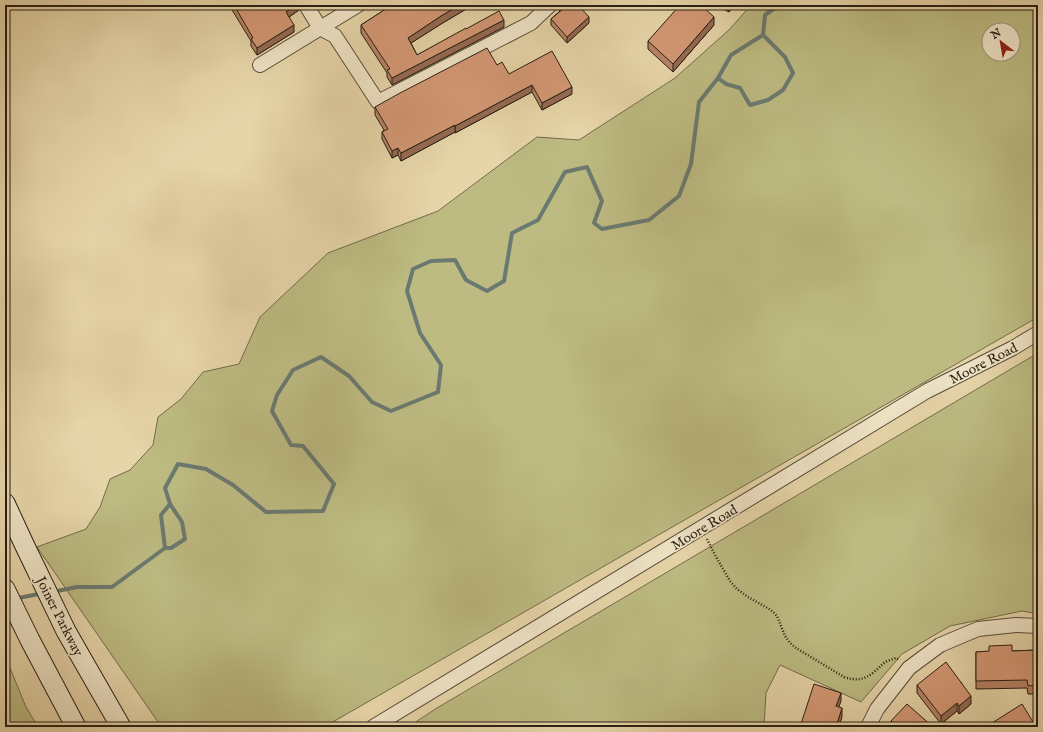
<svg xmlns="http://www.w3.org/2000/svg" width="1043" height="732" viewBox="0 0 1043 732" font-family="'IM FELL English',serif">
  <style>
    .green { fill: #bdbb82; stroke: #736c4a; fill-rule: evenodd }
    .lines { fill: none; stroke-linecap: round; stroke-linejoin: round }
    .stream { stroke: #6b7a70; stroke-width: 4 }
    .minor-casing { stroke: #584c38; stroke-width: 16 }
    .secondary-casing { stroke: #291e13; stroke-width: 21 }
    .path { stroke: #291e13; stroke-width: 2.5; stroke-dasharray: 1 2; stroke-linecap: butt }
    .minor { stroke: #efe4c7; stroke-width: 14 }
    .secondary { stroke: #efe4c7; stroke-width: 19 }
    .wall { fill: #b68365; stroke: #291e13 }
    .shaded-wall { fill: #946a52; stroke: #291e13 }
    .building { fill: #d49875; stroke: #291e13 }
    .labels { text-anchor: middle; stroke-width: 3.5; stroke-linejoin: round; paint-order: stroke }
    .street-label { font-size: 14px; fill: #291e13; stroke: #efe4c7 }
  </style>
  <rect width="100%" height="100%" fill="#e6d5a9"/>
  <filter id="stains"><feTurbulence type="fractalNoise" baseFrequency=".005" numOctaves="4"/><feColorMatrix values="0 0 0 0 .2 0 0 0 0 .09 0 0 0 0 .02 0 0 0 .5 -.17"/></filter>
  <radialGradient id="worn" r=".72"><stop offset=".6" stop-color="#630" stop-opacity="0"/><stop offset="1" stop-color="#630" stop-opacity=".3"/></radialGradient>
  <!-- green -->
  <g class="green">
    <path d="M751 5H1038V317L324 727H159L158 722 37 547 86 529 100 507 110 479 130 470 153 445 158 417 181 399 203 372 239 364 260 317 328 253 438 211 537 137 579 140 675 78 730 29ZM989 30H1013V54H989Z"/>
    <path d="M1038 353V614L1022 611 950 626 902 654 861 702 780 665 766 693 764 727H408L437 708Z"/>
    <path d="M5 656 26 707 38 727H5Z"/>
  </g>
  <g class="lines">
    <!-- stream -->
    <g class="stream">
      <path d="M833 5 839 8 845 5"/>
      <path d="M718 78 726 84 740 88 750 105 768 100 783 90 793 73 785 57 763 35"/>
      <path d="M165 548H171L185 539 182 522 170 504"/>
      <path d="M52 592 77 587H112L165 548 161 515 170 504 165 488 178 464 206 469 233 485 266 512 323 511 334 484 303 446 291 445 272 411 277 395 293 370 321 357 349 376 372 402 391 411 438 392 441 365 420 333 407 291 413 269 431 261 455 260 466 280 487 291 504 281 512 233 538 220 565 172 587 167 602 201 594 223 602 229 649 220 679 196 691 164 699 102 718 78 731 55 763 35 765 15 779 5"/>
      <path d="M14 599 43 593"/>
    </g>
    <defs>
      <g id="minor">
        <path d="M306 5 320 28 335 36 378 102 531 23 550 5"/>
        <path d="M260 65 358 5"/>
        <path d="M373 727 927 391 1013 348 1038 333"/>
        <path d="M868 727 877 709 909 668 940 645 978 629 1016 625 1038 626"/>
      </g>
      <g id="secondary">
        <path d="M5 503 24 544 66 631 121 727"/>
        <path d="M5 589 30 640 76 727"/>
      </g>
    </defs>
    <!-- minor casing -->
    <use href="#minor" class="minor-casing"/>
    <!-- secondary casing -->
    <use href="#secondary" class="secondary-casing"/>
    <!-- path -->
    <path class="path" d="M707 539 715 555 730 581 737 589 748 597 771 610 777 616 785 636 790 643 796 648 844 677C856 681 864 680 874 672 879 668 882 664 887 661 890 660 893 659 896 658L900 660"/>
    <!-- minor -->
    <use href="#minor" class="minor"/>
    <!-- secondary -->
    <use href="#secondary" class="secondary"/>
  </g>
  <!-- wall -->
  <g class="wall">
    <path d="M229 5H299V10L289 17 294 32 257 55 251 46V41Z"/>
    <path d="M392 5H473L441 24 411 43 417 55 466 29 504 27 392 85 387 77V73L361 33V25Z"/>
    <path d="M559 5 589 23 567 43 551 25V19L560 11 559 10Z"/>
    <path d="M715 5H733L729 12Z"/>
    <path d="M714 25 673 72 648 49V41Z"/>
    <path d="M497 65 509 74 572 94 542 110 532 92 455 133V132L401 161 398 155 392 158 382 139V132L384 130 375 115V107Z"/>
    <path d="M1038 650V694H1028L1027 688 976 689V652L1012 651Z"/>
    <path d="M961 682 971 704 959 714 957 711 941 724 917 693V685Z"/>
    <path d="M891 721 933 727H891Z"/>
  </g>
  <!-- shaded-wall -->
  <g class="shaded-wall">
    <path d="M296 5H299V10L286 19V12Z"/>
    <path d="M336 5H342L336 9Z"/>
    <path d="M460 5H473L441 24 408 45V38L441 16Z"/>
    <path d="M729 5H733L729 12Z"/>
    <path d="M589 17V23L567 43V37Z"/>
    <path d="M714 17V25L673 72V64Z"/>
    <path d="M504 20V27L392 85V78Z"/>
    <path d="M294 25V32L257 55V48Z"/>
    <path d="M532 85V92L455 133V126Z"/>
    <path d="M572 87V94L542 110V103Z"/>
    <path d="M455 125V132L401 161V153Z"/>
    <path d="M398 148V155L392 158V151Z"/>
    <path d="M841 693V701L836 715V706Z"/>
    <path d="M971 696V704L959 714V706Z"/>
    <path d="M957 703V711L941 724V716Z"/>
    <path d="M842 708V717L839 727H836Z"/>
  </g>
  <!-- building -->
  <g class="building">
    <path d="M234 5H296L286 12 294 25 257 48 251 39 253 38Z"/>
    <path d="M392 5H460L441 16 408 38 417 55 466 28V29L499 11 504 20 392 78 387 70 390 69 361 25Z"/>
    <path d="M559 5H578L589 17 567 37 551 19 563 9Z"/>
    <path d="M680 5H701L714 17 673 64 648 41Z"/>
    <path d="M487 48 497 65 502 62 509 74 552 51 572 87 542 103 532 85 455 126V125L401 153 398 148 392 151 382 132 388 129 375 107 400 93Z"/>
    <path d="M1012 645V651L1038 650V685L1028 686 1027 680 976 681V652L989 651V646Z"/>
    <path d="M946 662 971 696 959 706 957 703 941 716 917 685Z"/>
    <path d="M814 684 841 693 836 706 842 708 836 727H800Z"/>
    <path d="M907 704 933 727H897H898L891 721Z"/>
    <path d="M1022 704 1036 727H994L992 723Z"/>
  </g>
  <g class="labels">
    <!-- street labels -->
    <g class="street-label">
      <text transform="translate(983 363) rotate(-27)" y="5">Moore Road</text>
      <text transform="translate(704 527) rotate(-31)" y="5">Moore Road</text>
      <text transform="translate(60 616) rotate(63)" y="5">Joiner Parkway</text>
    </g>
  </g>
  <!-- margin -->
  <rect width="1043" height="732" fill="none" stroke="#e6d5a9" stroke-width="20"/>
  <rect x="6" y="6" width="1031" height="720" fill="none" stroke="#291e13" stroke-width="2"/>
  <rect x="10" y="10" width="1023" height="712" fill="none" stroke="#291e13"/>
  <!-- north arrow -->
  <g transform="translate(1001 42) rotate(329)"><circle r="19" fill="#efe4c7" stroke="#a0957f"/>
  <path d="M0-3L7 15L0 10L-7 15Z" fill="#8f2418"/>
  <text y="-6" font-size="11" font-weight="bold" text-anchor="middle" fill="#291e13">N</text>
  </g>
  <rect width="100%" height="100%" filter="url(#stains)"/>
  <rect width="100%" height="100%" fill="url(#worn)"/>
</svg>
